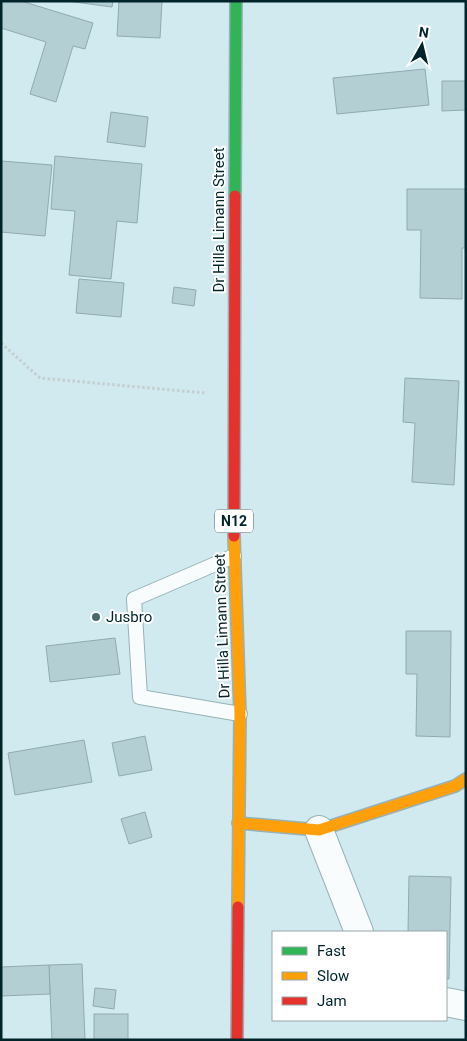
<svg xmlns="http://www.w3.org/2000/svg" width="467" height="1041" viewBox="0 0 467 1041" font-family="Roboto,sans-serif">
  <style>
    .building { fill: #b3cfd4; stroke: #8faab0 }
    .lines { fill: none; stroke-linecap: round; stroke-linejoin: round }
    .lane-casing { stroke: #97b2b7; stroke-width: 16 }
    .street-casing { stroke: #97b2b7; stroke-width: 30 }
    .fast-casing { stroke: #97b2b7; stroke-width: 14 }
    .slow-casing { stroke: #97b2b7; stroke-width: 14 }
    .jam-casing { stroke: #97b2b7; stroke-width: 14 }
    .path { stroke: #c5ced0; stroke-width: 3; stroke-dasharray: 2.5 2.5; stroke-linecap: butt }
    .lane { stroke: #f8fcfd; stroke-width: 14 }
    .street { stroke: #f8fcfd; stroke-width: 28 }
    .fast { stroke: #30b455; stroke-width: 11 }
    .slow { stroke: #ff9f0a; stroke-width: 11 }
    .jam { stroke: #e5322d; stroke-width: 11 }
    .poi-dot { fill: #49696f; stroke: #fff; stroke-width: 2 }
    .labels { text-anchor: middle; stroke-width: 4; stroke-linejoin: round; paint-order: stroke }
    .shield { fill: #fff; stroke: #4c666a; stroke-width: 1 }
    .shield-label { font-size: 14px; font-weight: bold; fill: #00242a }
    .street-label { font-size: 15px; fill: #00242a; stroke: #fff }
    .poi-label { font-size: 15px; fill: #00242a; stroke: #fff; text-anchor: start }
  </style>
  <rect width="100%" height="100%" fill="#d0eaef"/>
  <!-- building -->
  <g class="building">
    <path d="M1 1H21L93 23 85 49 73 46 56 102 30 94 46 42 1 28Z"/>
    <path d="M67 1H113L112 7Z"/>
    <path d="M119 1H162L160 38 117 36Z"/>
    <path d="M425 69 429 105 337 114 333 78Z"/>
    <path d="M442 81H466V110L442 111Z"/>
    <path d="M111 112 148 117 145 147 107 142Z"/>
    <path d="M55 156 142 164 137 223 117 221 111 279 69 275 75 211 51 209Z"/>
    <path d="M1 161 52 165 45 236 1 232Z"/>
    <path d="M407 189H466V248H462V299L420 298 421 230H407Z"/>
    <path d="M79 279 124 283 121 317 76 313Z"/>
    <path d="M174 287 196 290 194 306 172 303Z"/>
    <path d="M405 378 459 381 454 485 412 482 415 423 403 422Z"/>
    <path d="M406 631H451L450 737 416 736 417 674H406Z"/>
    <path d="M115 638 120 674 50 682 46 646Z"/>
    <path d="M145 736 152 770 119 776 112 743Z"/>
    <path d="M84 740 92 782 15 795 8 753Z"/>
    <path d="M145 812 152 837 129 844 121 819Z"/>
    <path d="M409 876 451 877 449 979H446V932H408Z"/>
    <path d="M82 964 85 1040H52L49 965Z"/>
    <path d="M49 965 50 994 1 996V967Z"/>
    <path d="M95 988 116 990 114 1009 93 1006Z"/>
    <rect x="94" y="1014" width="34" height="26"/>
  </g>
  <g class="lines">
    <defs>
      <path id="lane" d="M234 556 134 599 140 697 240 714"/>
      <g id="street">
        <path d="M319 830 359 932"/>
        <path d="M446 1002 466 1006"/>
      </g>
      <path id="fast" d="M235 196 236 1"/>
      <g id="slow">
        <path d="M234 536 240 714 238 907"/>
        <path d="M238 823 319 830 455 786 466 779"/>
      </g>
      <g id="jam">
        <path d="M234 536 235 196"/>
        <path d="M237 1040 238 907"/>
      </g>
    </defs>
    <!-- lane casing -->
    <use href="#lane" class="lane-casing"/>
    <!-- street casing -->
    <use href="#street" class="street-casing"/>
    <!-- fast casing -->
    <use href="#fast" class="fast-casing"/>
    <!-- slow casing -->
    <use href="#slow" class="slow-casing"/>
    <!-- jam casing -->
    <use href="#jam" class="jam-casing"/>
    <!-- path -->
    <path class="path" d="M1 343 40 378 205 393"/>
    <!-- lane -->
    <use href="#lane" class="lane"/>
    <!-- street -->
    <use href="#street" class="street"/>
    <!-- fast -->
    <use href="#fast" class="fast"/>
    <!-- slow -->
    <use href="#slow" class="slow"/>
    <!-- jam -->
    <use href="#jam" class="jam"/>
  </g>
  <!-- markers -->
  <circle class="poi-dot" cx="96" cy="617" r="5"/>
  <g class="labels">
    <!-- shield labels -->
    <rect class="shield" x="215" y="509.5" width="38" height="23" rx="4"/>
    <g class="shield-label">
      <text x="234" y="526">N12</text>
    </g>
    <!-- street labels -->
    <g class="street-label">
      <text transform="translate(219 220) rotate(-90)" y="5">Dr Hilla Limann Street</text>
      <text transform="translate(222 626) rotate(-92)" y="5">Dr Hilla Limann Street</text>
    </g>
    <!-- poi labels -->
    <g class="poi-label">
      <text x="106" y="622">Jusbro</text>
    </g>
  </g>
  <!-- border -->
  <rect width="467" height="1041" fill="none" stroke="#00242a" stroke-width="5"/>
  <!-- legend -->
  <rect x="272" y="931" width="175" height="90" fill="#ffffff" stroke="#99a7aa"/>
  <rect x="282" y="947" width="25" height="8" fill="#30b455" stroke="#99a7aa"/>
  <text x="317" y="956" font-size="15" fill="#00242a">Fast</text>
  <rect x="282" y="972" width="25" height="8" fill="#ff9f0a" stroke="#99a7aa"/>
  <text x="317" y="981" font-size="15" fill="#00242a">Slow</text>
  <rect x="282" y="997" width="25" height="8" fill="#e5322d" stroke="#99a7aa"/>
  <text x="317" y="1006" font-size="15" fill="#00242a">Jam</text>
  <!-- north arrow -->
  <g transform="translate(422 45) rotate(8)" stroke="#ffffff" stroke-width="4" paint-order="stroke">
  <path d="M0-4L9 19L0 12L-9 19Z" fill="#00242a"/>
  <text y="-8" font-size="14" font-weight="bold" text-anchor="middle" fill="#00242a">N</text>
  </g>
</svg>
